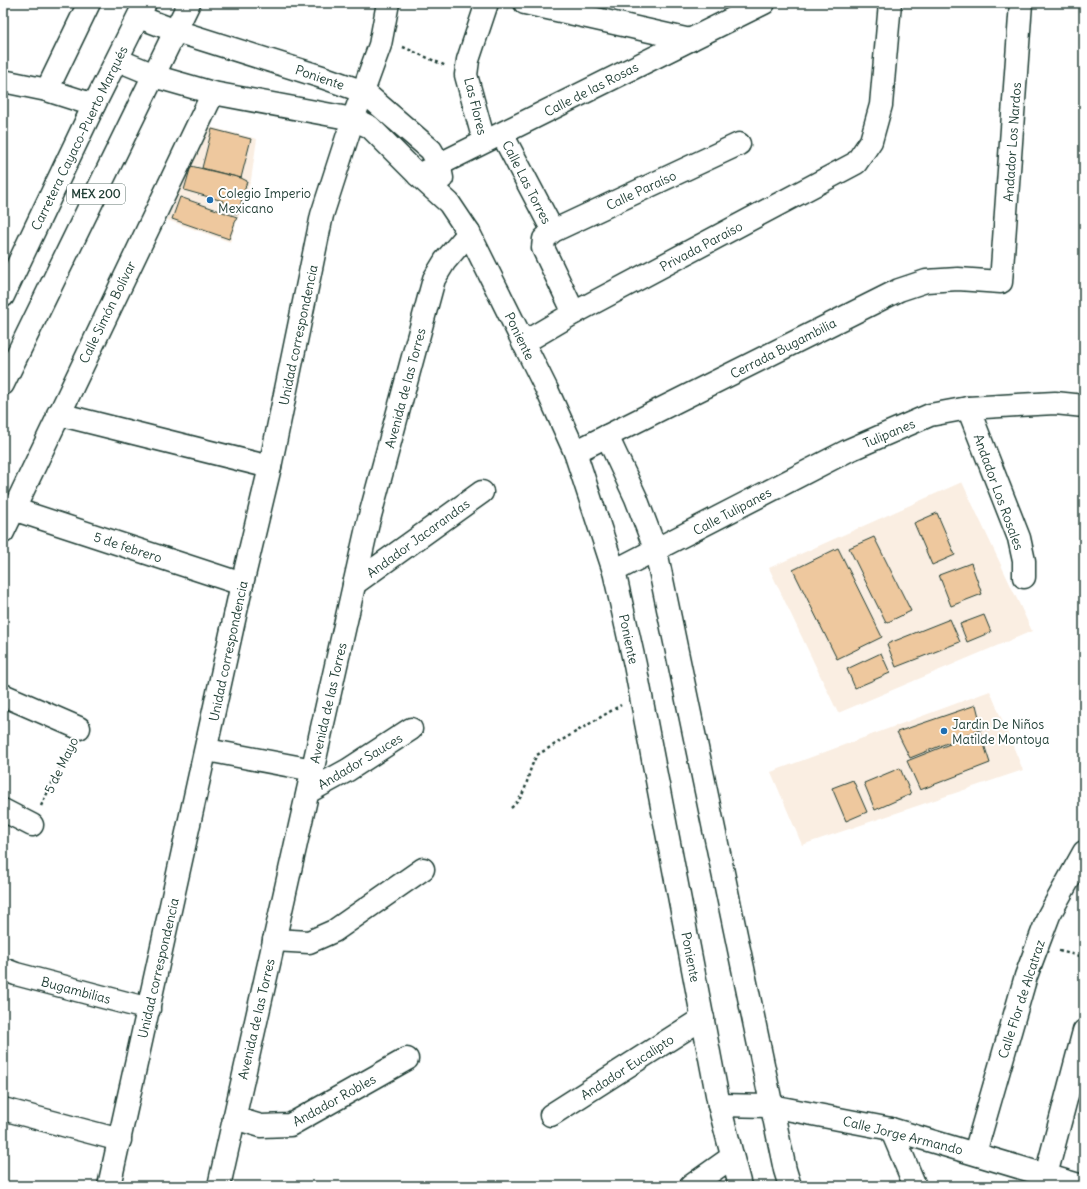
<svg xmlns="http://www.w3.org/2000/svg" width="1087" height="1189" viewBox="0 0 1087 1189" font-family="Delius,sans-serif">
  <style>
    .built { fill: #faeee2 }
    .building { fill: #eec89e; stroke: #1f3d34 }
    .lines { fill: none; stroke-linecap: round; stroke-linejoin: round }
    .minor-casing { stroke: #1f3d34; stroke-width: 25 }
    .major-casing { stroke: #1f3d34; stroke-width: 25 }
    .path { stroke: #1f3d34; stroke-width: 2.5; stroke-dasharray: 3 3; stroke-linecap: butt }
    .minor { stroke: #fff; stroke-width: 22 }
    .major { stroke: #fff; stroke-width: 22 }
    .poi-dot { fill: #1f6fb2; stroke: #fff; stroke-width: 1.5 }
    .labels { text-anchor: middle; stroke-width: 4; stroke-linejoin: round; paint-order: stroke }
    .shield { fill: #fff; stroke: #627771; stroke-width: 1 }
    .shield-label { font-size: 12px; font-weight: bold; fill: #1f3d34 }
    .street-label { font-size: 13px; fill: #1f3d34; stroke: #fff }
    .poi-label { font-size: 13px; fill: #1f3d34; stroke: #fff; text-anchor: start }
  </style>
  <rect width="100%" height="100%" fill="#fff"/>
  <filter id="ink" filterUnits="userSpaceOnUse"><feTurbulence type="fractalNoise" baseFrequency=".025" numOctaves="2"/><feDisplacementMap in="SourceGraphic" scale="8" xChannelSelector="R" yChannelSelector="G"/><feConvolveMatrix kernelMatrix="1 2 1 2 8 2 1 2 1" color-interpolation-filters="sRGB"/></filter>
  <g filter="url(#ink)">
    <!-- built -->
    <g class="built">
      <path d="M206 126 257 139 251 180 230 242 167 220Z"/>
      <path d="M962 482 1032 631 838 713 769 568Z"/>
      <path d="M990 691 1023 770 802 845 771 772Z"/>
    </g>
    <!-- building -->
    <g class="building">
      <path d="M212 129 251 139 241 178 202 168Z"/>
      <path d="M191 166 241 178 247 181 238 214 221 209 223 201 184 190Z"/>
      <path d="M180 197 237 217 229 239 172 219Z"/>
      <path d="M937 513 955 555 932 565 914 523Z"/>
      <path d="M874 537 911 611 886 623 849 548Z"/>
      <path d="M838 548 882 637 837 659 793 570Z"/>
      <path d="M971 563 982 594 951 606 939 575Z"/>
      <path d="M984 615 991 632 967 642 960 624Z"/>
      <path d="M950 619 960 642 896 667 887 644Z"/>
      <path d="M881 653 890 673 855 688 847 669Z"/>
      <path d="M976 705 982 729 910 758 897 732Z"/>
      <path d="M980 732 990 763 920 790 907 761Z"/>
      <path d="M900 768 911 794 875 810 864 783Z"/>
      <path d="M853 780 867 812 846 821 832 788Z"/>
    </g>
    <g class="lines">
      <defs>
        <g id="minor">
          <path d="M525 3 690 40"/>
          <path d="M139 17 176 31 322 77 364 92 431 150 439 164 442 178"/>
          <path d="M118 60 164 79 213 93 353 119 370 127 418 175 449 203 469 233 548 392 575 452 614 571 635 665 719 1105 740 1186"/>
          <path d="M3 81 47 90 94 105"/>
          <path d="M47 90 89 3"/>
          <path d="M502 134 553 231"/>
          <path d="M484 141 466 75 468 60 487 3"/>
          <path d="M418 175 764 3"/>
          <path d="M574 313 543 248 544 239 553 231 739 144"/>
          <path d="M523 343 574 313 856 163 871 141 881 105 890 3"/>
          <path d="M968 408 1019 538 1024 561V577"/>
          <path d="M58 414 270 467"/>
          <path d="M607 436 636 498 656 551 785 1170 790 1186"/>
          <path d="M575 452 899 290 926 281 958 279 1001 282 1021 3"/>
          <path d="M13 509 242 584"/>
          <path d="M3 532 213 93"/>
          <path d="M614 571 849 450 930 415 968 408 1017 405 1055 403 1084 406"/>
          <path d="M354 584 482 492"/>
          <path d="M3 695 79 728"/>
          <path d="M207 750 313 770"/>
          <path d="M308 792 348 770 411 729"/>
          <path d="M3 810 32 825"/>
          <path d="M274 940 309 942 334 931 423 869"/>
          <path d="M3 969 16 974 149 1009"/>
          <path d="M719 1105 771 1106 891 1129 1082 1186"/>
          <path d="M3 1109 120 1140"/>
          <path d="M551 1115 703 1018"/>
          <path d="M234 1118 261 1126 290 1125 407 1059"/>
          <path d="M891 1129 915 1186"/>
          <path d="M975 1153 1026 976 1038 944 1049 915 1084 852"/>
          <path d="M1046 1175 1084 1031"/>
          <path d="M109 1186 242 584 270 467 322 215 353 119 380 45 388 3"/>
          <path d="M219 1186 368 523 434 279 445 261 469 233"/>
          <path d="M691 1186 732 1157"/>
        </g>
        <g id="major">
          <path d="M3 296 94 105 145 3"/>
          <path d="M3 384 189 3"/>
        </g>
      </defs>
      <!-- minor casing -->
      <use href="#minor" class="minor-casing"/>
      <!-- major casing -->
      <use href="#major" class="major-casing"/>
      <!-- path -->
      <g class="path">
        <path d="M403 47 446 66"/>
        <path d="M41 806 69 748"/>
        <path d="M511 808C531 790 524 777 537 755L621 705"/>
        <path d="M1059 951 1084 957"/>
      </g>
      <!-- minor -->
      <use href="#minor" class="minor"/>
      <!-- major -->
      <use href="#major" class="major"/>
    </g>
  </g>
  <!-- markers -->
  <g class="poi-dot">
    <circle cx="210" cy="200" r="4"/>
    <circle cx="944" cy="731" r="4"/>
  </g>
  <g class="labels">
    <!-- shield labels -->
    <rect class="shield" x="67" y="184" width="58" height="20" rx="3"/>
    <g class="shield-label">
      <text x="96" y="198">MEX 200</text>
    </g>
    <!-- street labels -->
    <g class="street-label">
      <text transform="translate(320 77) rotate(19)" y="5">Poniente</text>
      <text transform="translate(591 89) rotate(-27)" y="5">Calle de las Rosas</text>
      <text transform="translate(476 106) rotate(76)" y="5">Las Flores</text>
      <text transform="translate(79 138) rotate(-64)" y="5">Carretera Cayaco-Puerto Marqués</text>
      <text transform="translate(1012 142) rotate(-86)" y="5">Andador Los Nardos</text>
      <text transform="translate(527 182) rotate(63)" y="5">Calle Las Torres</text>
      <text transform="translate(641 190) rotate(-25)" y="5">Calle Paraíso</text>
      <text transform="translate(701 246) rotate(-28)" y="5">Privada Paraíso</text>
      <text transform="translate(107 312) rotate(-64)" y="5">Calle Simón Bolívar</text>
      <text transform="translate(298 335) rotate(-78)" y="5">Unidad correspondencia</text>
      <text transform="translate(520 336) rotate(64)" y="5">Poniente</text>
      <text transform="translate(783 348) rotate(-27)" y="5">Cerrada Bugambilia</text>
      <text transform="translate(405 388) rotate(-75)" y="5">Avenida de las Torres</text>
      <text transform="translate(889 433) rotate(-23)" y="5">Tulipanes</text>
      <text transform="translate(999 492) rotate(70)" y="5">Andador Los Rosales</text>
      <text transform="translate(732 511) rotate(-28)" y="5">Calle Tulipanes</text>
      <text transform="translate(418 538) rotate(-36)" y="5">Andador Jacarandas</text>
      <text transform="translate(128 547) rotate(18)" y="5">5 de febrero</text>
      <text transform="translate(629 639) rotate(78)" y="5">Poniente</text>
      <text transform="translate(228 651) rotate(-78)" y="5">Unidad correspondencia</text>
      <text transform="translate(328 703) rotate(-77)" y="5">Avenida de las Torres</text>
      <text transform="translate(360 761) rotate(-31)" y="5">Andador Sauces</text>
      <text transform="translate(61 765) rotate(-64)" y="5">5 de Mayo</text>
      <text transform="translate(691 957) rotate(79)" y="5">Poniente</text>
      <text transform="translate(158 968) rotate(-77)" y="5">Unidad correspondencia</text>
      <text transform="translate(76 990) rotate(15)" y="5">Bugambilias</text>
      <text transform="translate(1021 999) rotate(-72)" y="5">Calle Flor de Alcatraz</text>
      <text transform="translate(256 1019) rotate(-77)" y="5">Avenida de las Torres</text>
      <text transform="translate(627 1067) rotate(-33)" y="5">Andador Eucalipto</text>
      <text transform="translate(334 1100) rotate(-29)" y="5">Andador Robles</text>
      <text transform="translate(903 1135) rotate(14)" y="5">Calle Jorge Armando</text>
    </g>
    <!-- poi labels -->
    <g class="poi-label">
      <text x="218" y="198">Colegio Imperio<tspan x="218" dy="15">Mexicano</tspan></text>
      <text x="952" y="729">Jardin De Niños<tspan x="952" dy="15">Matilde Montoya</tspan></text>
    </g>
  </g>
  <!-- margin -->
  <rect width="1087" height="1189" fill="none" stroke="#fff" stroke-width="16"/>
  <rect x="8" y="8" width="1071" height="1173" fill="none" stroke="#1f3d34" stroke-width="1.5" filter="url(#ink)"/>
</svg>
